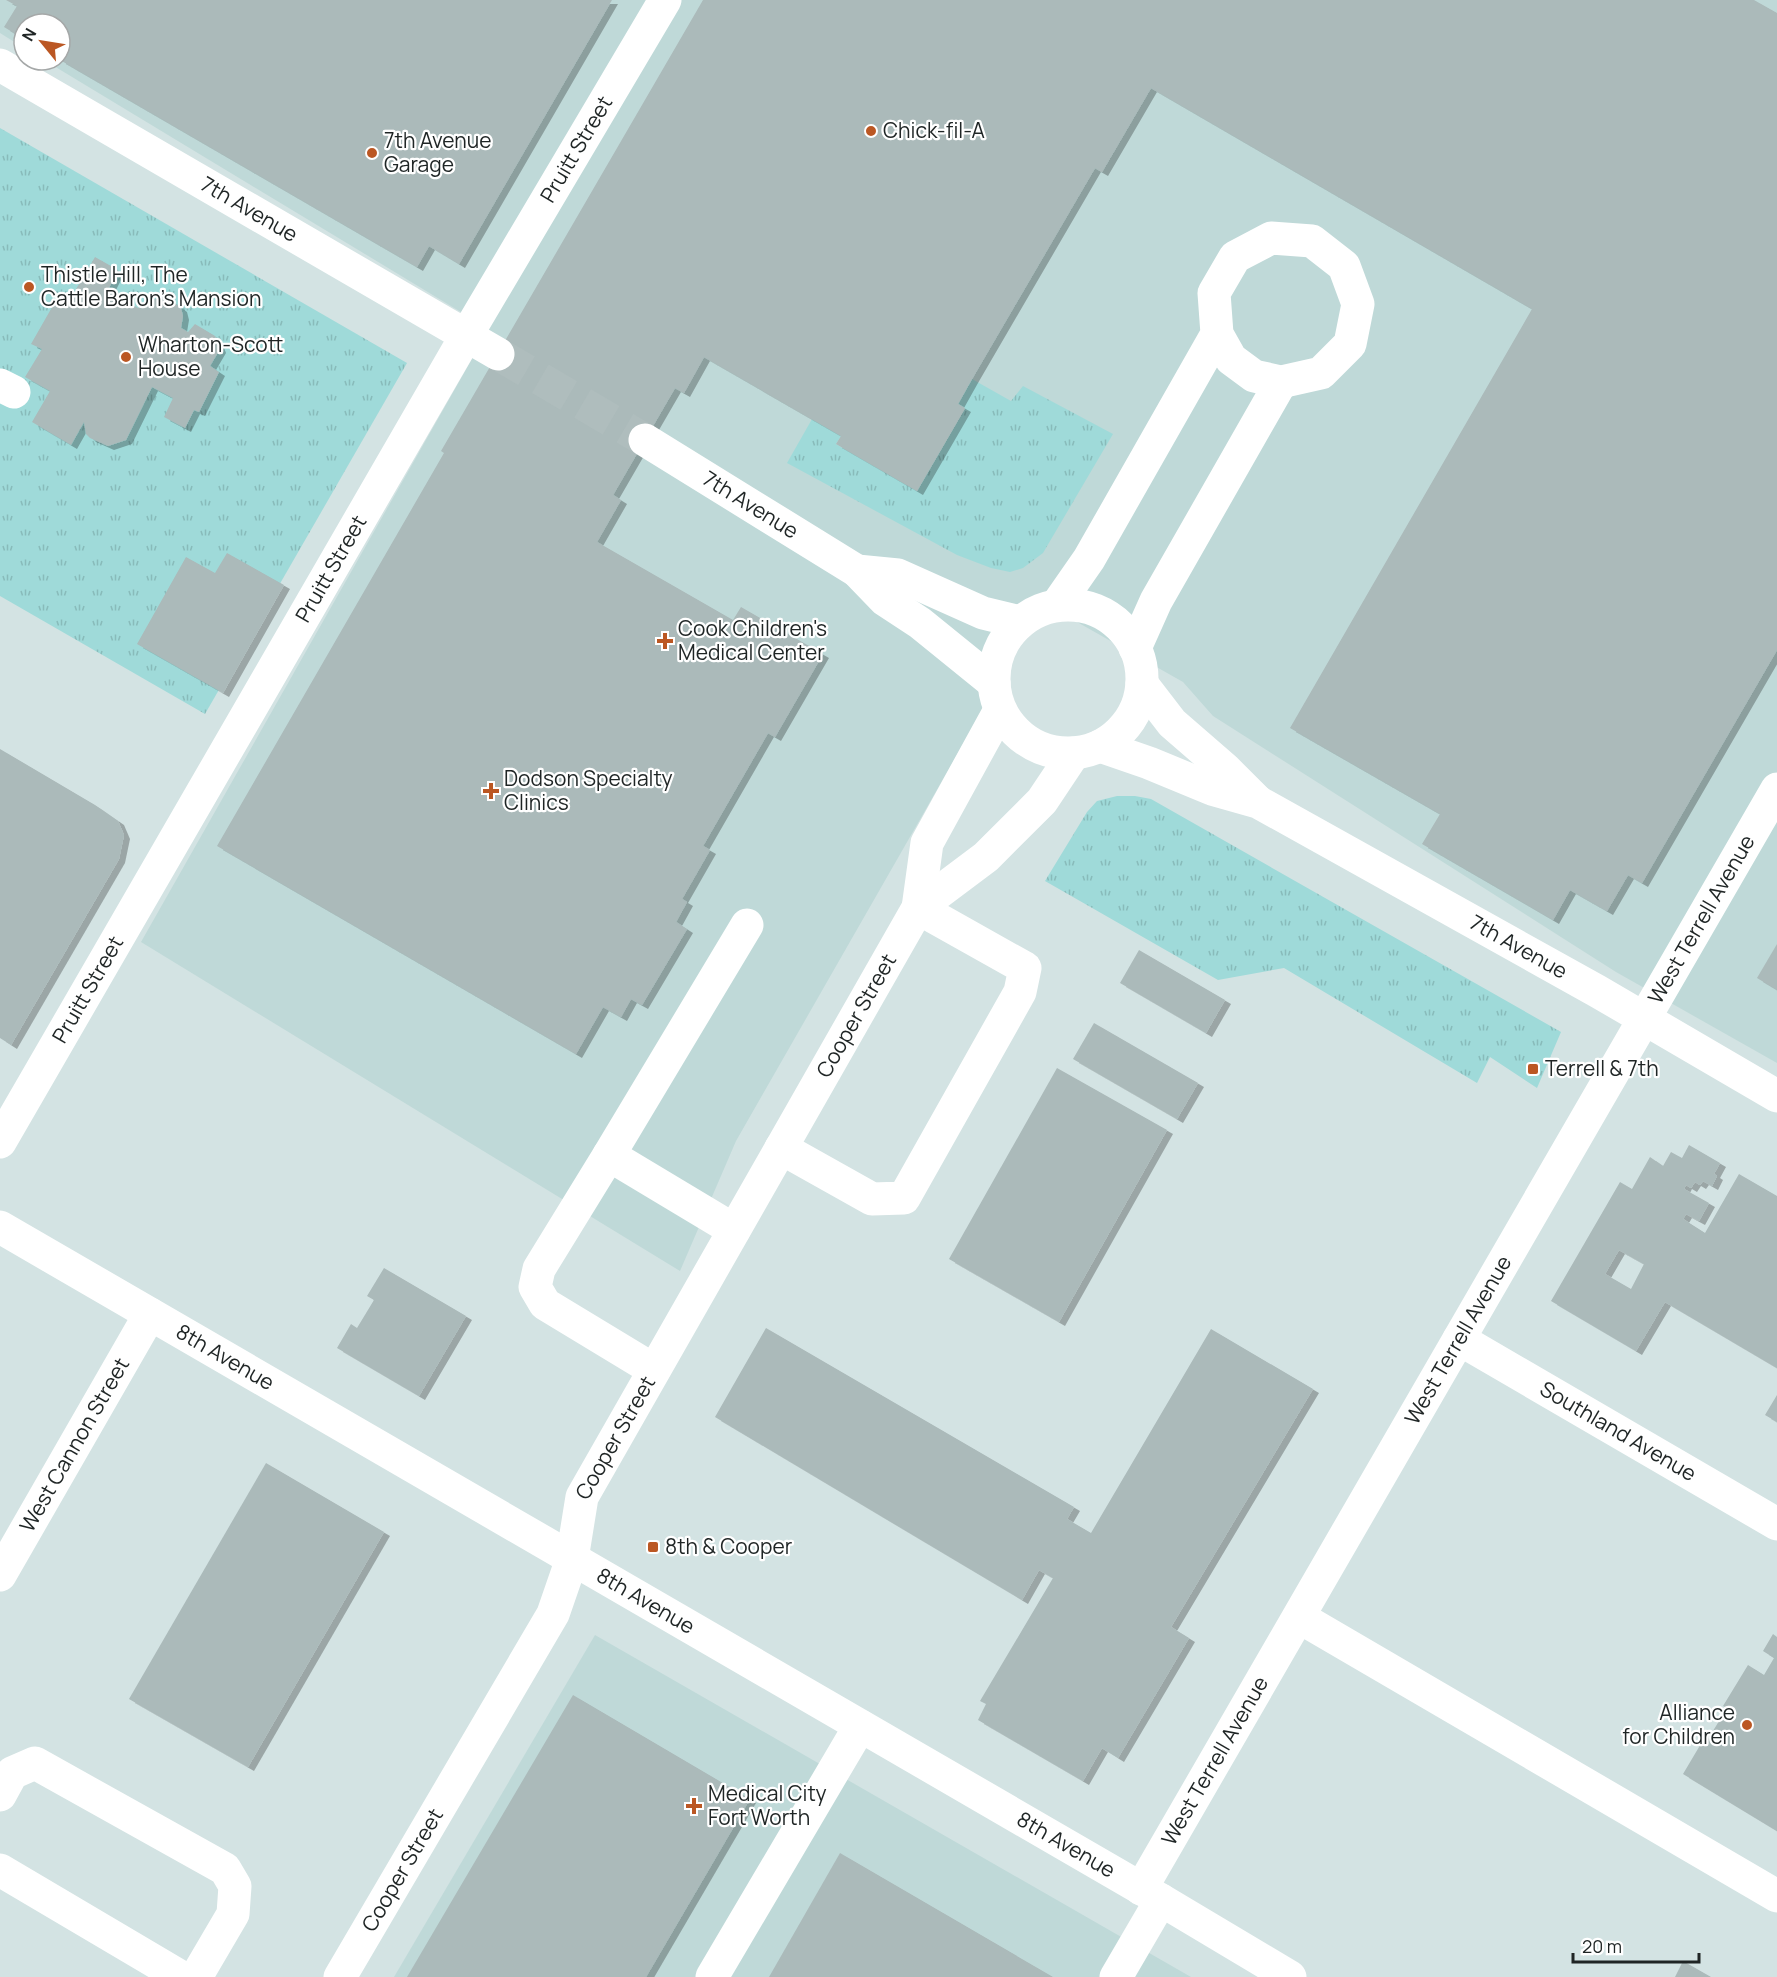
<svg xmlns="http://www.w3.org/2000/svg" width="1777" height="1977" viewBox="0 0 1777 1977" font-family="Manrope,sans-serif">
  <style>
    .built { fill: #bfd9d8 }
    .grass { fill: url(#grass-tufts) }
    .building { fill: #abbaba; fill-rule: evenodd; filter: url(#shadow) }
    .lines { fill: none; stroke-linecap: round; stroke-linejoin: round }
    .minor-tunnel { stroke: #afbdbd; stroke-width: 33; stroke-dasharray: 33 16; stroke-linecap: butt }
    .minor { stroke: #fff; stroke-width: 33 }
    .major { stroke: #fff; stroke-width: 33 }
    .poi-dot { fill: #bb5723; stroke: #fff; stroke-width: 2 }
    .labels { text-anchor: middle; stroke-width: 4.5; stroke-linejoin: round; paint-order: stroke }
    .poi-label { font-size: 21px; fill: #1f2525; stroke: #fff; text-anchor: start }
    .street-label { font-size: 21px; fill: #1f2525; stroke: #fff }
  </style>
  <defs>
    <pattern id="grass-tufts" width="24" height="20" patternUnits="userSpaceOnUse" patternTransform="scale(1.5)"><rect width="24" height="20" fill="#9fdad9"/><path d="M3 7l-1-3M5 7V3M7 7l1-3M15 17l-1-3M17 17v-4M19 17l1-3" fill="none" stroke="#88bbba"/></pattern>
    <filter id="shadow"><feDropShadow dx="6" dy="4" stdDeviation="0" flood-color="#0004"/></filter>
  </defs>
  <rect width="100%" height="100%" fill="#d3e3e3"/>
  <!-- built -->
  <g class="built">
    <path d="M0 0H1777V1063L1616 972 1213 716 1183 682 1040 601 974 725 736 1141 680 1271 141 942 489 329 44 60H60V24H24V48L0 33Z"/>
    <path d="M595 1635 1191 1977H394Z"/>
  </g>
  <!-- grass -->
  <g class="grass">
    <path d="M0 128 407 363 205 714 0 596Z"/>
    <path d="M972 379 1011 401 1023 386 1113 434 1043 553 1023 568 1010 572 991 568 957 555 787 463 812 419 841 436 836 444 917 491 965 409 958 404Z"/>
    <path d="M1117 796H1135L1151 799 1561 1032 1537 1088 1490 1057 1477 1083 1284 968 1218 980 1045 881 1087 812 1097 801Z"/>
  </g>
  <!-- building -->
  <g class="building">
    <path d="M6 0H612L459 264 429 246 417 267 60 60V24H24V39L4 27 17 6Z"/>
    <path d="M703 0H1754L1777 13V650L1642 883 1628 875 1607 911 1570 890 1553 920 1422 844 1440 814 1290 728 1532 309 1151 88 1102 172 1095 168 972 379 958 404 965 408 917 491 836 444 841 436 704 357 684 393 675 388 613 495 621 500 597 542 733 620 741 607 823 654 775 737 768 733 703 846 710 850 682 899 687 902 676 922 687 929 642 1005 631 999 621 1017 603 1007 576 1054 217 846 444 453 441 451Z"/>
    <path d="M95 257 118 270 108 290 138 308 150 300 164 297 169 299 181 308 183 316 181 328 188 332 195 324 215 336 220 349 210 366 219 372 199 412 194 410 185 428 164 417 173 398 152 387 126 440 108 446 90 438 86 434 84 422 71 445 32 422 50 391 25 377 42 349 31 344 59 295 69 301Z"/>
    <path d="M227 553 284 585 223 693 137 644 186 557 215 573Z"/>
    <path d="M0 749 95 805 118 821 124 835 119 859 11 1045 0 1038Z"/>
    <path d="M1777 944V990L1757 978Z"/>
    <path d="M1139 950 1225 1000 1206 1033 1120 983Z"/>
    <path d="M1094 1023 1198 1083 1177 1119 1073 1059Z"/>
    <path d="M1057 1068 1167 1130 1059 1322 949 1259Z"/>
    <path d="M1689 1145 1720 1163 1714 1174 1717 1176 1712 1186 1703 1181 1700 1185 1695 1182 1691 1188 1686 1185 1684 1189 1709 1203 1699 1221 1686 1214 1683 1219 1705 1233 1739 1174 1777 1196V1368L1665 1302 1636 1351 1551 1301 1620 1182 1632 1189 1650 1157 1663 1166 1671 1152 1682 1158ZM1619 1250 1644 1264 1631 1289 1605 1274Z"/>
    <path d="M384 1268 466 1316 419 1396 337 1348 351 1324 357 1328 374 1300 367 1296Z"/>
    <path d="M766 1328 1074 1507 1067 1519 1091 1533 1211 1329 1313 1389 1171 1627 1189 1638 1118 1758 1102 1748 1083 1781 978 1720 986 1704 980 1701 1053 1578 1039 1570 1022 1600 715 1417Z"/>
    <path d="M1777 1395V1422L1765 1415Z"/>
    <path d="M266 1463 384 1532 248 1767 129 1699Z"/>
    <path d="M1773 1634 1777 1637V1831L1683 1774 1702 1742 1705 1744 1727 1708 1723 1706 1748 1665 1764 1675 1774 1658 1763 1651Z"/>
    <path d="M573 1695 750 1799 646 1977H407Z"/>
    <path d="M840 1853 1053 1977H769Z"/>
    <path d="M1683 1961 1711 1977H1675Z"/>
  </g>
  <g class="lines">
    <!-- minor-tunnel -->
    <path class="minor-tunnel" d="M498 354 645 440"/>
    <!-- minor -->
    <g class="minor">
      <path id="s1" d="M0 65 498 354"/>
      <path d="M0 385 14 392"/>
      <path id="s2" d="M645 440 857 571 885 600 920 623 994 683"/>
      <path d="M857 571 898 575 983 613 1020 622"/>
      <path d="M1057 605 1089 559 1217 334 1214 293 1235 257 1271 238 1312 241 1344 266 1358 304 1350 344 1321 373 1281 382 1254 376 1231 359 1217 334"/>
      <circle cx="1068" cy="679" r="74"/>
      <path d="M1135 648 1156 601 1281 382"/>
      <path d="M1142 684 1172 723 1225 769 1257 801"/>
      <path id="s3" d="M1100 746 1149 763 1212 789 1258 802 1597 991 1777 1096"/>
      <path d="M918 908 986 857 1042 801 1074 753"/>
      <path id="s4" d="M0 1142 466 336 665 0"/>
      <path d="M781 1148 872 1199 904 1198 1020 992 1025 968 918 908"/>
      <path d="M609 1155 734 1230"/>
      <path id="s5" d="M1459 1339 1777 1524"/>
      <path d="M654 1370 545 1304 535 1287 539 1269 609 1155 747 925"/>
      <path id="s6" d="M0 1575 150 1314"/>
      <path d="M1299 1617 1777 1896"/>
      <path d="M0 1795 12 1773 35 1763 225 1869 235 1886 233 1914 196 1977"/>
      <path d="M0 1870 181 1977"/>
      <path id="s7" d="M1141 1889 1777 789"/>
      <path id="s8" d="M340 1977 553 1614 572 1559 582 1497 918 908 927 843 1000 710"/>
      <path d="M712 1977 860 1726"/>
      <path d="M1116 1977 1161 1900"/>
    </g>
    <!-- major -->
    <path class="major" id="s9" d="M0 1227 1161 1900 1290 1977"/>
  </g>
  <!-- markers -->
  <g class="poi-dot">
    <circle cx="871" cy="131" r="6"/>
    <circle cx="372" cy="153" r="6"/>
    <circle cx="29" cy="287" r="6"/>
    <circle cx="126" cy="357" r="6"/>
    <path d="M662 632h6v6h6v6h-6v6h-6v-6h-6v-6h6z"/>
    <path d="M488 782h6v6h6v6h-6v6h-6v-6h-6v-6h6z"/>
    <rect x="1527" y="1063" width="12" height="12" rx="3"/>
    <rect x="647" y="1541" width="12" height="12" rx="3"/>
    <circle cx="1747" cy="1725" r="6"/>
    <path d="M691 1797h6v6h6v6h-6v6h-6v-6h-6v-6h6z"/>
  </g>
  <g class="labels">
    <!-- poi labels -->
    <g class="poi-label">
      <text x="883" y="138">Chick-fil-A</text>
      <text x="384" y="148">7th Avenue<tspan x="384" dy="24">Garage</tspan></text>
      <text x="41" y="282">Thistle Hill, The<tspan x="41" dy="24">Cattle Baron's Mansion</tspan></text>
      <text x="138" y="352">Wharton-Scott<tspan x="138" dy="24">House</tspan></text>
      <text x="678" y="636">Cook Children's<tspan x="678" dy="24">Medical Center</tspan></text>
      <text x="504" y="786">Dodson Specialty<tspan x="504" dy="24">Clinics</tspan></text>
      <text x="1545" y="1076">Terrell &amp; 7th</text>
      <text x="665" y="1554">8th &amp; Cooper</text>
      <text x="1735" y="1720" text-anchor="end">Alliance<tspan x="1735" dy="24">for Children</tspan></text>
      <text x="708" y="1801">Medical City<tspan x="708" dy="24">Fort Worth</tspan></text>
    </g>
    <!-- street labels -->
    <g class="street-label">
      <text dy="7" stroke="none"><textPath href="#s4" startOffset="1148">Pruitt Street</textPath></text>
      <text dy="7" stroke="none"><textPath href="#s1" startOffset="288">7th Avenue</textPath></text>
      <text dy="7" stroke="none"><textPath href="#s2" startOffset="124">7th Avenue</textPath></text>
      <text dy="7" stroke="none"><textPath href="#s4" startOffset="662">Pruitt Street</textPath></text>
      <text dy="7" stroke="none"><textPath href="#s7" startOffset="1120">West Terrell Avenue</textPath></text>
      <text dy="7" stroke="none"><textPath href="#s3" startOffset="466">7th Avenue</textPath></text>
      <text dy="7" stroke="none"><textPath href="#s4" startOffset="176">Pruitt Street</textPath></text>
      <text dy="7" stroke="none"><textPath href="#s8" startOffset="1096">Cooper Street</textPath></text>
      <text dy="7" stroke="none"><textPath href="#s7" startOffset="634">West Terrell Avenue</textPath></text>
      <text dy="7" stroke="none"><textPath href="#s9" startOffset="260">8th Avenue</textPath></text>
      <text dy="7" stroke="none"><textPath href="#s5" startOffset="184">Southland Avenue</textPath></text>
      <text dy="7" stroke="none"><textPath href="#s8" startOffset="610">Cooper Street</textPath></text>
      <text dy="7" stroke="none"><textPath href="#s6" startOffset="150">West Cannon Street</textPath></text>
      <text dy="7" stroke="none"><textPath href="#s9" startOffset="746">8th Avenue</textPath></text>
      <text dy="7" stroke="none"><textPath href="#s7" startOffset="148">West Terrell Avenue</textPath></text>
      <text dy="7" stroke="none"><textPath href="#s9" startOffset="1232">8th Avenue</textPath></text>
      <text dy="7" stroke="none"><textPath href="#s8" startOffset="124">Cooper Street</textPath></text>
    </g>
  </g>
  <!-- north arrow -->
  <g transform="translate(42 42) rotate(300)"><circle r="28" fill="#ffffff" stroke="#a5a8a8" stroke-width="1.5"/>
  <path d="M0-4.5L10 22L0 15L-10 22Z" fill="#bb5723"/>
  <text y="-9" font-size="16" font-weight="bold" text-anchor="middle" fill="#1f2525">N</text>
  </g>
  <!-- scale -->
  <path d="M1573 1953v9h126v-9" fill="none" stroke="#1f2525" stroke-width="3"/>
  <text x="1582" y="1953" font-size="18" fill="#1f2525" stroke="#ffffff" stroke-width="4.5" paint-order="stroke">20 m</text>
</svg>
